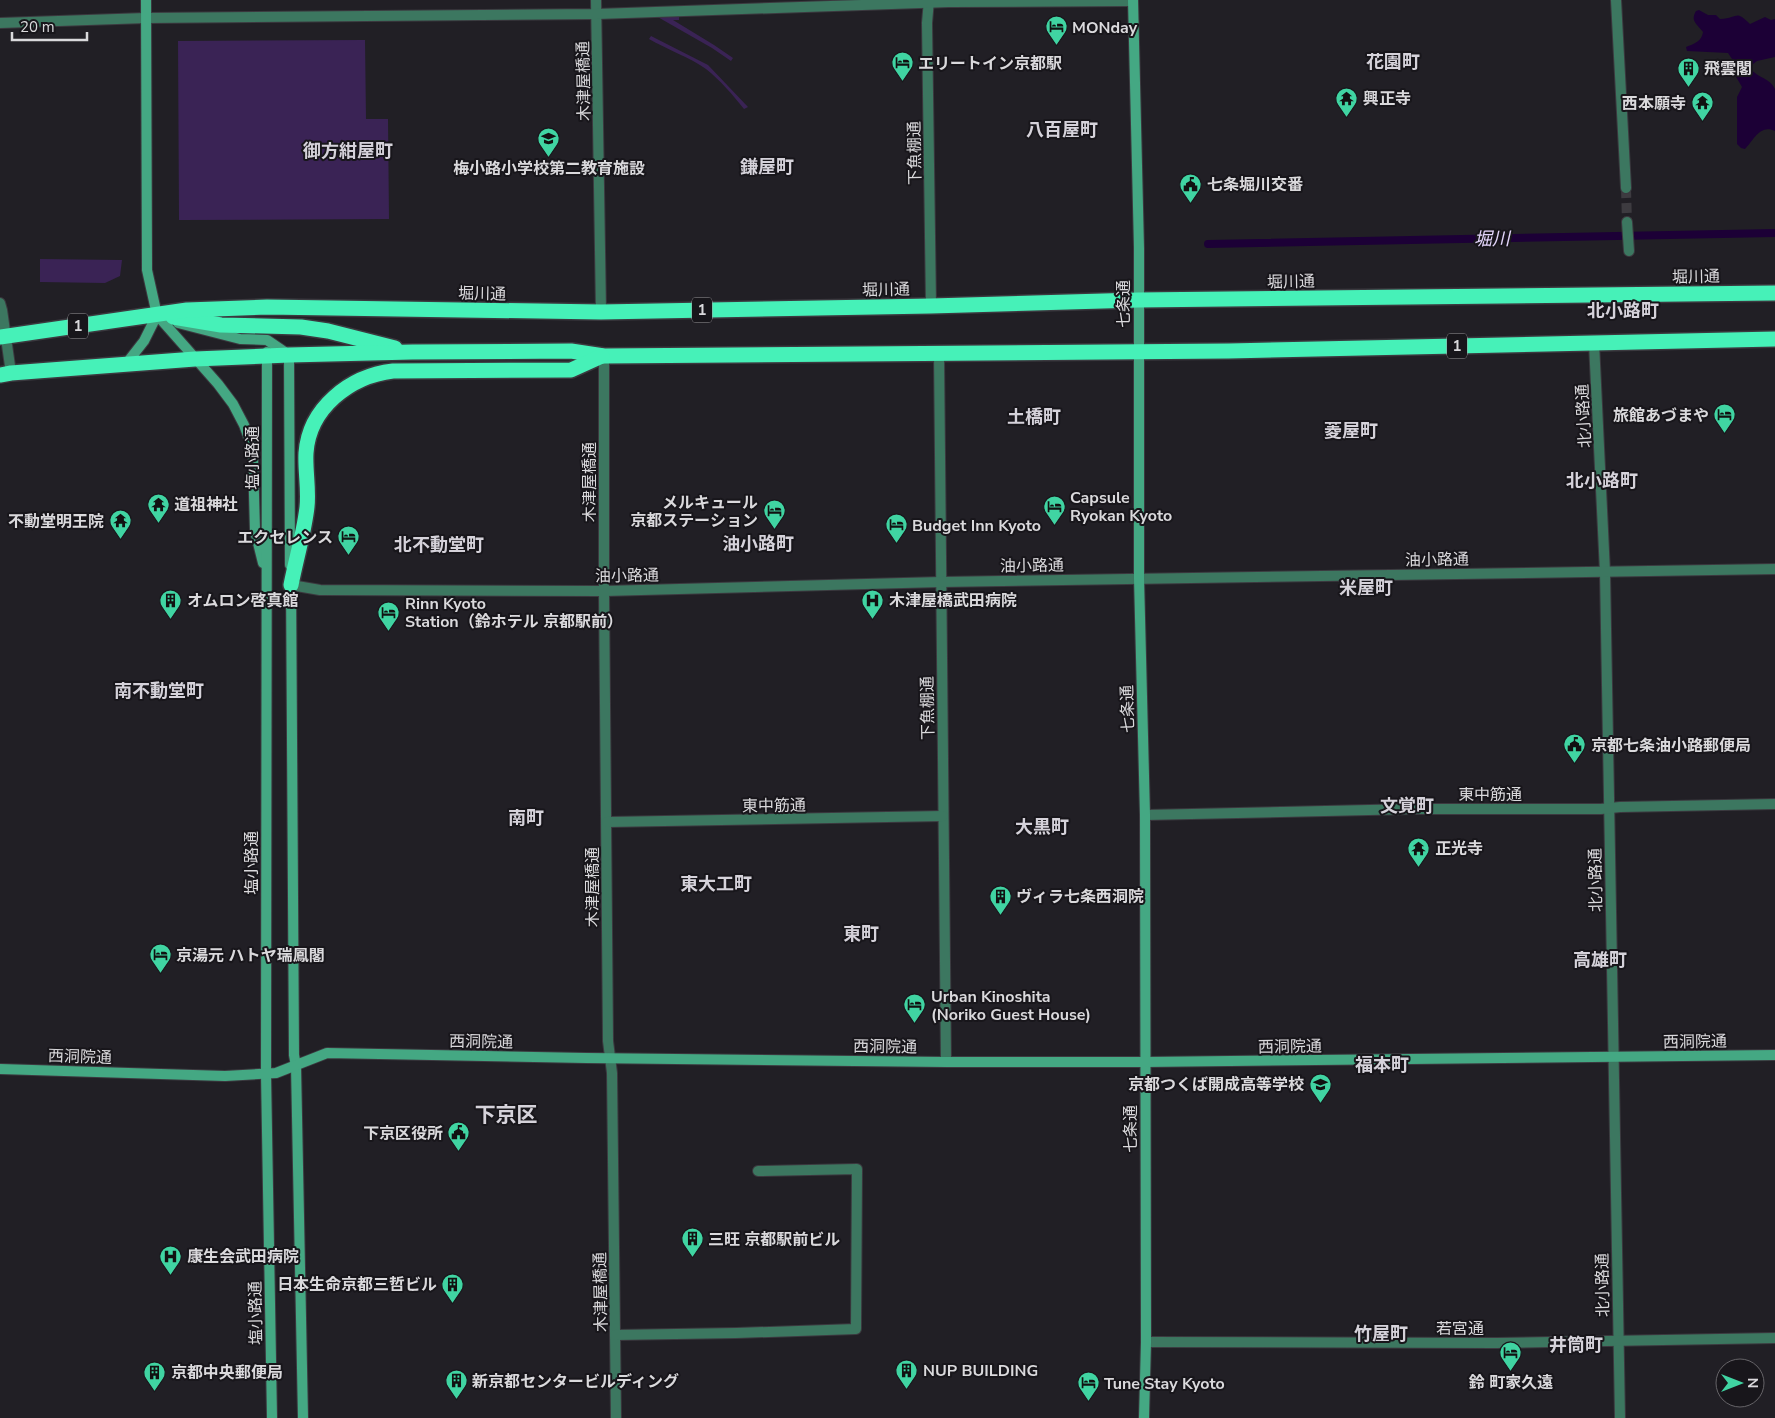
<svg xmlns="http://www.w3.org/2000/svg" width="1775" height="1418" viewBox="0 0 1775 1418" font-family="'Nunito Sans','Noto Sans JP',sans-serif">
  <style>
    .green { fill: #3a2355 }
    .water { fill: #1c0036 }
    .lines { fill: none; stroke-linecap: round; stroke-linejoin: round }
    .stream { stroke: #1c0036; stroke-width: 8 }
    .street-tunnel { stroke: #3d3b40; stroke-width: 10; stroke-dasharray: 10 5; stroke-linecap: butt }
    .street-casing { stroke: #3b393f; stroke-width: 12 }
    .secondary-casing { stroke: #3b393f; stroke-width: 12 }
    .highway-casing { stroke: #3b393f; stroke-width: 18 }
    .street { stroke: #3c7760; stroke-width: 10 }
    .secondary { stroke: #44a883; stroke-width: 10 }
    .highway { stroke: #46f1b8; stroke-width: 15 }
    .labels { text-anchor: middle; stroke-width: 4; stroke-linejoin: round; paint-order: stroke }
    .shield { fill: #18161b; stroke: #a09ea2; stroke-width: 1 }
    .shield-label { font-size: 15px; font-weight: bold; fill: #dad9dc }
    .poi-label { font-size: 16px; font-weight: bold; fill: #dad9dc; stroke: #18161b; text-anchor: start }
    .street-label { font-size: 16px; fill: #dad9dc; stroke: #18161b }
    .neighbourhood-label { font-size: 18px; font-weight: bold; fill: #d5d2da; stroke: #18161b }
    .water-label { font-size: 18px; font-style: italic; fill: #e3d5fb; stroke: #18161b }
    .district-label { font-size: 21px; font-weight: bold; fill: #d5d2da; stroke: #18161b }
  </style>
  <rect width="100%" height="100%" fill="#211f25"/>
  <!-- green -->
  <g class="green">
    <path d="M656 16H679V20H673L714 45 733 58 731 61 712 48Z"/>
    <path d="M651 36 708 65 748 107 744 109C733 95 720 80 706 69 691 58 666 49 649 39Z"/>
    <path d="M365 40 366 119H388L389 219 179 220 178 41Z"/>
    <path d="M40 259 122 260 120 276 105 283 40 282Z"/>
  </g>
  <!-- water -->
  <path class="water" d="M1699 10 1708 15H1716L1720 19C1739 18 1735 9 1750 24L1765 17 1771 20 1775 19V57L1757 61 1753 64 1751 69C1758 78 1770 78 1775 89V131C1760 124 1754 140 1745 149L1741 148 1737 144V97L1742 87 1732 70V59L1728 53 1687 51 1686 47C1694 44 1702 41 1703 32 1697 24 1690 21 1696 11Z"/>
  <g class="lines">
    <!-- stream -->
    <path class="stream" d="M1208 244 1775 233"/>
    <!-- street-tunnel -->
    <path class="street-tunnel" d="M1626 188 1627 222"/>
    <defs>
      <g id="street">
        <path d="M596 0 601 312"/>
        <path d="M929 0 927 23 931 306"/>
        <path d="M1616 0 1626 188"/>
        <path d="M0 23 146 18 597 14 949 2 1133 1"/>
        <path d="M1627 222 1629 251"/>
        <path d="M0 303 2 310 11 373"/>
        <path d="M1594 343 1605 572 1620 1418"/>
        <path d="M939 354 946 1062"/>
        <path d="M604 356V591L608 1041 612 1073 616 1418"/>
        <path d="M291 585 320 590 604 591 941 582 1775 569"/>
        <path d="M1145 815 1413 809H1601L1620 807 1775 804"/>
        <path d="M607 822 943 816"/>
        <path d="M615 1335 736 1333 856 1329 857 1169 758 1171"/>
        <path d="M1146 1342 1496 1343 1775 1338"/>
      </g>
      <g id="secondary">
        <path d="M146 0 147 270 157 315 218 384 233 404 244 425 250 441 253 458 255 531 263 563"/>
        <path d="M1133 0 1139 248V578L1145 815 1146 1342 1144 1418"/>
        <path d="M178 323 240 339 267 340 289 355 290 565"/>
        <path d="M267 352 266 1074 272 1418"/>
        <path d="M126 364 144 341 157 315"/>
        <path d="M291 579 294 1055 296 1066 303 1418"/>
        <path d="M0 1069 225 1076 276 1073 327 1053 586 1058 946 1062H1145L1775 1055"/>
      </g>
      <g id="highway">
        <path d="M173 317 221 325 301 327 328 331 395 348"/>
        <path d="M0 337 187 310 267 307 601 312 931 306 1138 300 1775 293"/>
        <path d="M0 375 11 373 195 359 289 355 412 352 571 351 604 356 1229 351 1775 339"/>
        <path d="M291 585C296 559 304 533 307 507 309 489 305 471 306 453 309 408 350 376 393 371L571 370 602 356"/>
      </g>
    </defs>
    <!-- street casing -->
    <use href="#street" class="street-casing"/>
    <!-- secondary casing -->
    <use href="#secondary" class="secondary-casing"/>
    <!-- highway casing -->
    <use href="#highway" class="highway-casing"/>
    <!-- street -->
    <use href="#street" class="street"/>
    <!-- secondary -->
    <use href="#secondary" class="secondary"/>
    <!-- highway -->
    <use href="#highway" class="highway"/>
  </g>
  <!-- icons -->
  <defs>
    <symbol id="hotel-pin" viewBox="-11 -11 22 30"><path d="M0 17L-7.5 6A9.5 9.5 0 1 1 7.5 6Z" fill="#40d4a2" stroke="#18161b"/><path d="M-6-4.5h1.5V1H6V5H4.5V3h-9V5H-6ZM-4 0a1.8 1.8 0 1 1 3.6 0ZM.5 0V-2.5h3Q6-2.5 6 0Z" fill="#111"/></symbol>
    <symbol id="building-pin" viewBox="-11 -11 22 30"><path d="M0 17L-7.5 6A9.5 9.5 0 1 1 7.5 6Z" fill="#40d4a2" stroke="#18161b"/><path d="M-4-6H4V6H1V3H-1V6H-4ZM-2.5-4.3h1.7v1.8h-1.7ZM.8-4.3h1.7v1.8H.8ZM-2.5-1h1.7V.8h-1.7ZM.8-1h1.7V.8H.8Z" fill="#111"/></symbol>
    <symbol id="temple-pin" viewBox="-11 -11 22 30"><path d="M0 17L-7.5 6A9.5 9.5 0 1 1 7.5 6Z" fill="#40d4a2" stroke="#18161b"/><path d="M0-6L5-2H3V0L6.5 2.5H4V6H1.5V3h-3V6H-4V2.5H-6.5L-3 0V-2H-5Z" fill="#111"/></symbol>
    <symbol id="school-pin" viewBox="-11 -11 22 30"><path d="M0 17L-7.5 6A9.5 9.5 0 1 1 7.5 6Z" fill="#40d4a2" stroke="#18161b"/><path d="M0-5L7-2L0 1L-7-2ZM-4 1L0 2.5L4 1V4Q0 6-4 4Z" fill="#111"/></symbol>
    <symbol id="civic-pin" viewBox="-11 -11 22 30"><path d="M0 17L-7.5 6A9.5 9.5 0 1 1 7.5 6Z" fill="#40d4a2" stroke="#18161b"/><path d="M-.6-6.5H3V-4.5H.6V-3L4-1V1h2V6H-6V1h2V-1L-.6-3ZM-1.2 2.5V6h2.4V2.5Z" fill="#111"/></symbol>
    <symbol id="hospital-pin" viewBox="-11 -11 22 30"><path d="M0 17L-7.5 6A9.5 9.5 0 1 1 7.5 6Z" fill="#40d4a2" stroke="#18161b"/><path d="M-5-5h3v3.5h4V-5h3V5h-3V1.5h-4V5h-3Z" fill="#111"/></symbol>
  </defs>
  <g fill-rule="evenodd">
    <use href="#hotel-pin" x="1044" y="14" width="25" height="34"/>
    <use href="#hotel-pin" x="890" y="50" width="25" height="34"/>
    <use href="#building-pin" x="1676" y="56" width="25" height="34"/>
    <use href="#temple-pin" x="1334" y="86" width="25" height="34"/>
    <use href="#temple-pin" x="1690" y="90" width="25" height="34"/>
    <use href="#school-pin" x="536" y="126" width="25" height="34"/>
    <use href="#civic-pin" x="1178" y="172" width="25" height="34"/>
    <use href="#hotel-pin" x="1712" y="402" width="25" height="34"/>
    <use href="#temple-pin" x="146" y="492" width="25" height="34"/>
    <use href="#hotel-pin" x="1042" y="494" width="25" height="34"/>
    <use href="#hotel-pin" x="762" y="498" width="25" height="34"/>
    <use href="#temple-pin" x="108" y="508" width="25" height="34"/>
    <use href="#hotel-pin" x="884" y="512" width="25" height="34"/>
    <use href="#hotel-pin" x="336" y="524" width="25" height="34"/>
    <use href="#building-pin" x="158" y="588" width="25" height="34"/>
    <use href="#hospital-pin" x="860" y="588" width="25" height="34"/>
    <use href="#hotel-pin" x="376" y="600" width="25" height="34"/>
    <use href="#civic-pin" x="1562" y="732" width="25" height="34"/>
    <use href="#temple-pin" x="1406" y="836" width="25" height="34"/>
    <use href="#building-pin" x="988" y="884" width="25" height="34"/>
    <use href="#hotel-pin" x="148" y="942" width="25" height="34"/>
    <use href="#hotel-pin" x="902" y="992" width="25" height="34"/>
    <use href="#school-pin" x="1308" y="1072" width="25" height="34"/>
    <use href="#civic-pin" x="446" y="1120" width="25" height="34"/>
    <use href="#building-pin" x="680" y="1226" width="25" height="34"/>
    <use href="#hospital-pin" x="158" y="1244" width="25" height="34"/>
    <use href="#building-pin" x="440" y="1272" width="25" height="34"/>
    <use href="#hotel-pin" x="1498" y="1340" width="25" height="34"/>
    <use href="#building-pin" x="894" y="1358" width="25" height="34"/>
    <use href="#building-pin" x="142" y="1360" width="25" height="34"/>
    <use href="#building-pin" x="444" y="1368" width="25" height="34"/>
    <use href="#hotel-pin" x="1076" y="1370" width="25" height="34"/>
  </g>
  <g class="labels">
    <!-- shield labels -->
    <g class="shield">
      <rect x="692" y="297.5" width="20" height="25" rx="4"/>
      <rect x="68" y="313.5" width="20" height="25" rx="4"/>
      <rect x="1447" y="333.5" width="20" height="25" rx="4"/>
    </g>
    <g class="shield-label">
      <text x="702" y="315">1</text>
      <text x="78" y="331">1</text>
      <text x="1457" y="351">1</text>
    </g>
    <!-- poi labels -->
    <g class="poi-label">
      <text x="1072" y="33">MONday</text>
      <text x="918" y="69">エリートイン京都駅</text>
      <text x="1704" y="74">飛雲閣</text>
      <text x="1363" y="104">興正寺</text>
      <text x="1686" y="109" text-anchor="end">西本願寺</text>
      <text x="549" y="174" text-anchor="middle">梅小路小学校第二教育施設</text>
      <text x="1207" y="190">七条堀川交番</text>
      <text x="1709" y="421" text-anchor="end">旅館あづまや</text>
      <text x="1070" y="503">Capsule<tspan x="1070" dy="18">Ryokan Kyoto</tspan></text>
      <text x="758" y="508" text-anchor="end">メルキュール<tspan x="758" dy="18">京都ステーション</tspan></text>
      <text x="174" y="510">道祖神社</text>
      <text x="104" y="527" text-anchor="end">不動堂明王院</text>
      <text x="912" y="531">Budget Inn Kyoto</text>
      <text x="333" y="543" text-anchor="end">エクセレンス</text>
      <text x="187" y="606">オムロン啓真館</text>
      <text x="889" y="606">木津屋橋武田病院</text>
      <text x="405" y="609">Rinn Kyoto<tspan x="405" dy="18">Station（鈴ホテル 京都駅前）</tspan></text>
      <text x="1591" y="751">京都七条油小路郵便局</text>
      <text x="1435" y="854">正光寺</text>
      <text x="1016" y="902">ヴィラ七条西洞院</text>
      <text x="176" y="961">京湯元 ハトヤ瑞鳳閣</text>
      <text x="931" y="1002">Urban Kinoshita<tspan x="931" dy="18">(Noriko Guest House)</tspan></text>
      <text x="1304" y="1090" text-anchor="end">京都つくば開成高等学校</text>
      <text x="443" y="1139" text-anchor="end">下京区役所</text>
      <text x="708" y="1245">三旺 京都駅前ビル</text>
      <text x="187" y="1262">康生会武田病院</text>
      <text x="437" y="1290" text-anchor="end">日本生命京都三哲ビル</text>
      <text x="923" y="1376">NUP BUILDING</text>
      <text x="171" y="1378">京都中央郵便局</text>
      <text x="472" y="1387">新京都センタービルディング</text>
      <text x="1511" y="1388" text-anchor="middle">鈴 町家久遠</text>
      <text x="1104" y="1389">Tune Stay Kyoto</text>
    </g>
    <!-- street labels -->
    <g class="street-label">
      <text transform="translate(583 81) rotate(-91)" y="6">木津屋橋通</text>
      <text transform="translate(914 153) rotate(-91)" y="6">下魚棚通</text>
      <text transform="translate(1696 276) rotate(-1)" y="6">堀川通</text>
      <text transform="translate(1291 281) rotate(-1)" y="6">堀川通</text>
      <text transform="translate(886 289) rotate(-1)" y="6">堀川通</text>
      <text transform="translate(482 293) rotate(1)" y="6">堀川通</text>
      <text transform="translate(1123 304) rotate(-90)" y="6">七条通</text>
      <text transform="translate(1583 416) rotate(-93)" y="6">北小路通</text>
      <text transform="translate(252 458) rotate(-90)" y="6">塩小路通</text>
      <text transform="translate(589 482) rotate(-90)" y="6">木津屋橋通</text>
      <text transform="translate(1437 559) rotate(-1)" y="6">油小路通</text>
      <text transform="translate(1032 565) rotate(-1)" y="6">油小路通</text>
      <text transform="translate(627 575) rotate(-1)" y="6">油小路通</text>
      <text transform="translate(927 708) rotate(-91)" y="6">下魚棚通</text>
      <text transform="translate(1127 709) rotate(-92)" y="6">七条通</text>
      <text x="1490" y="800">東中筋通</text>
      <text transform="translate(774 805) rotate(-1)" y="6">東中筋通</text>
      <text transform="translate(251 863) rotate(-90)" y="6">塩小路通</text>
      <text transform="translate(1595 880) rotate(-91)" y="6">北小路通</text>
      <text transform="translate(592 887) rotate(-90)" y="6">木津屋橋通</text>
      <text transform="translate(481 1041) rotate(1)" y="6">西洞院通</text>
      <text transform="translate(1695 1041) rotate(-1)" y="6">西洞院通</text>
      <text transform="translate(885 1046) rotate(1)" y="6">西洞院通</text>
      <text transform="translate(1290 1046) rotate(-1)" y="6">西洞院通</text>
      <text transform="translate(80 1056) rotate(2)" y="6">西洞院通</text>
      <text transform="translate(1130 1129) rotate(-90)" y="6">七条通</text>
      <text transform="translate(1602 1285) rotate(-91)" y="6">北小路通</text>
      <text transform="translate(600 1292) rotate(-91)" y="6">木津屋橋通</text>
      <text transform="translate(255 1313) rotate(-91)" y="6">塩小路通</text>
      <text x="1460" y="1334">若宮通</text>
    </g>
    <!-- neighbourhood labels -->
    <g class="neighbourhood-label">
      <text x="1393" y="68">花園町</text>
      <text x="1062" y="136">八百屋町</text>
      <text x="348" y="157">御方紺屋町</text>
      <text x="767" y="173">鎌屋町</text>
      <text x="1623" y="317">北小路町</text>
      <text x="1034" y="423">土橋町</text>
      <text x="1351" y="437">菱屋町</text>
      <text x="1602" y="487">北小路町</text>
      <text x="758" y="550">油小路町</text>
      <text x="439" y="551">北不動堂町</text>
      <text x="1366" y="594">米屋町</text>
      <text x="159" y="697">南不動堂町</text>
      <text x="1407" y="812">文覚町</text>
      <text x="526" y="824">南町</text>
      <text x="1042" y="833">大黒町</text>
      <text x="716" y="890">東大工町</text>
      <text x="861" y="940">東町</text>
      <text x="1600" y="966">高雄町</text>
      <text x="1382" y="1071">福本町</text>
      <text x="1381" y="1340">竹屋町</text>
      <text x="1576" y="1351">井筒町</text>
    </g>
    <!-- water labels -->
    <g class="water-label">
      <text transform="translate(1492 239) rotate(-1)" y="6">堀川</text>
    </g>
    <!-- district labels -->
    <g class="district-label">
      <text x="506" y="1122">下京区</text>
    </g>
  </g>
  <!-- north arrow -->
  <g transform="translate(1740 1383) rotate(90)"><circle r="24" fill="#18161b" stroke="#666468"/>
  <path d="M0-4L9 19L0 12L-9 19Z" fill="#40d4a2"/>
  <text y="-8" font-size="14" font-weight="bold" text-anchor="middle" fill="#dad9dc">N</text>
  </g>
  <!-- scale -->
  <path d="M12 32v8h75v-8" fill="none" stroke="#dad9dc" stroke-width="2.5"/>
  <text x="20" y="32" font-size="15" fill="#dad9dc" stroke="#18161b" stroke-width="4" paint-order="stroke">20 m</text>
</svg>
